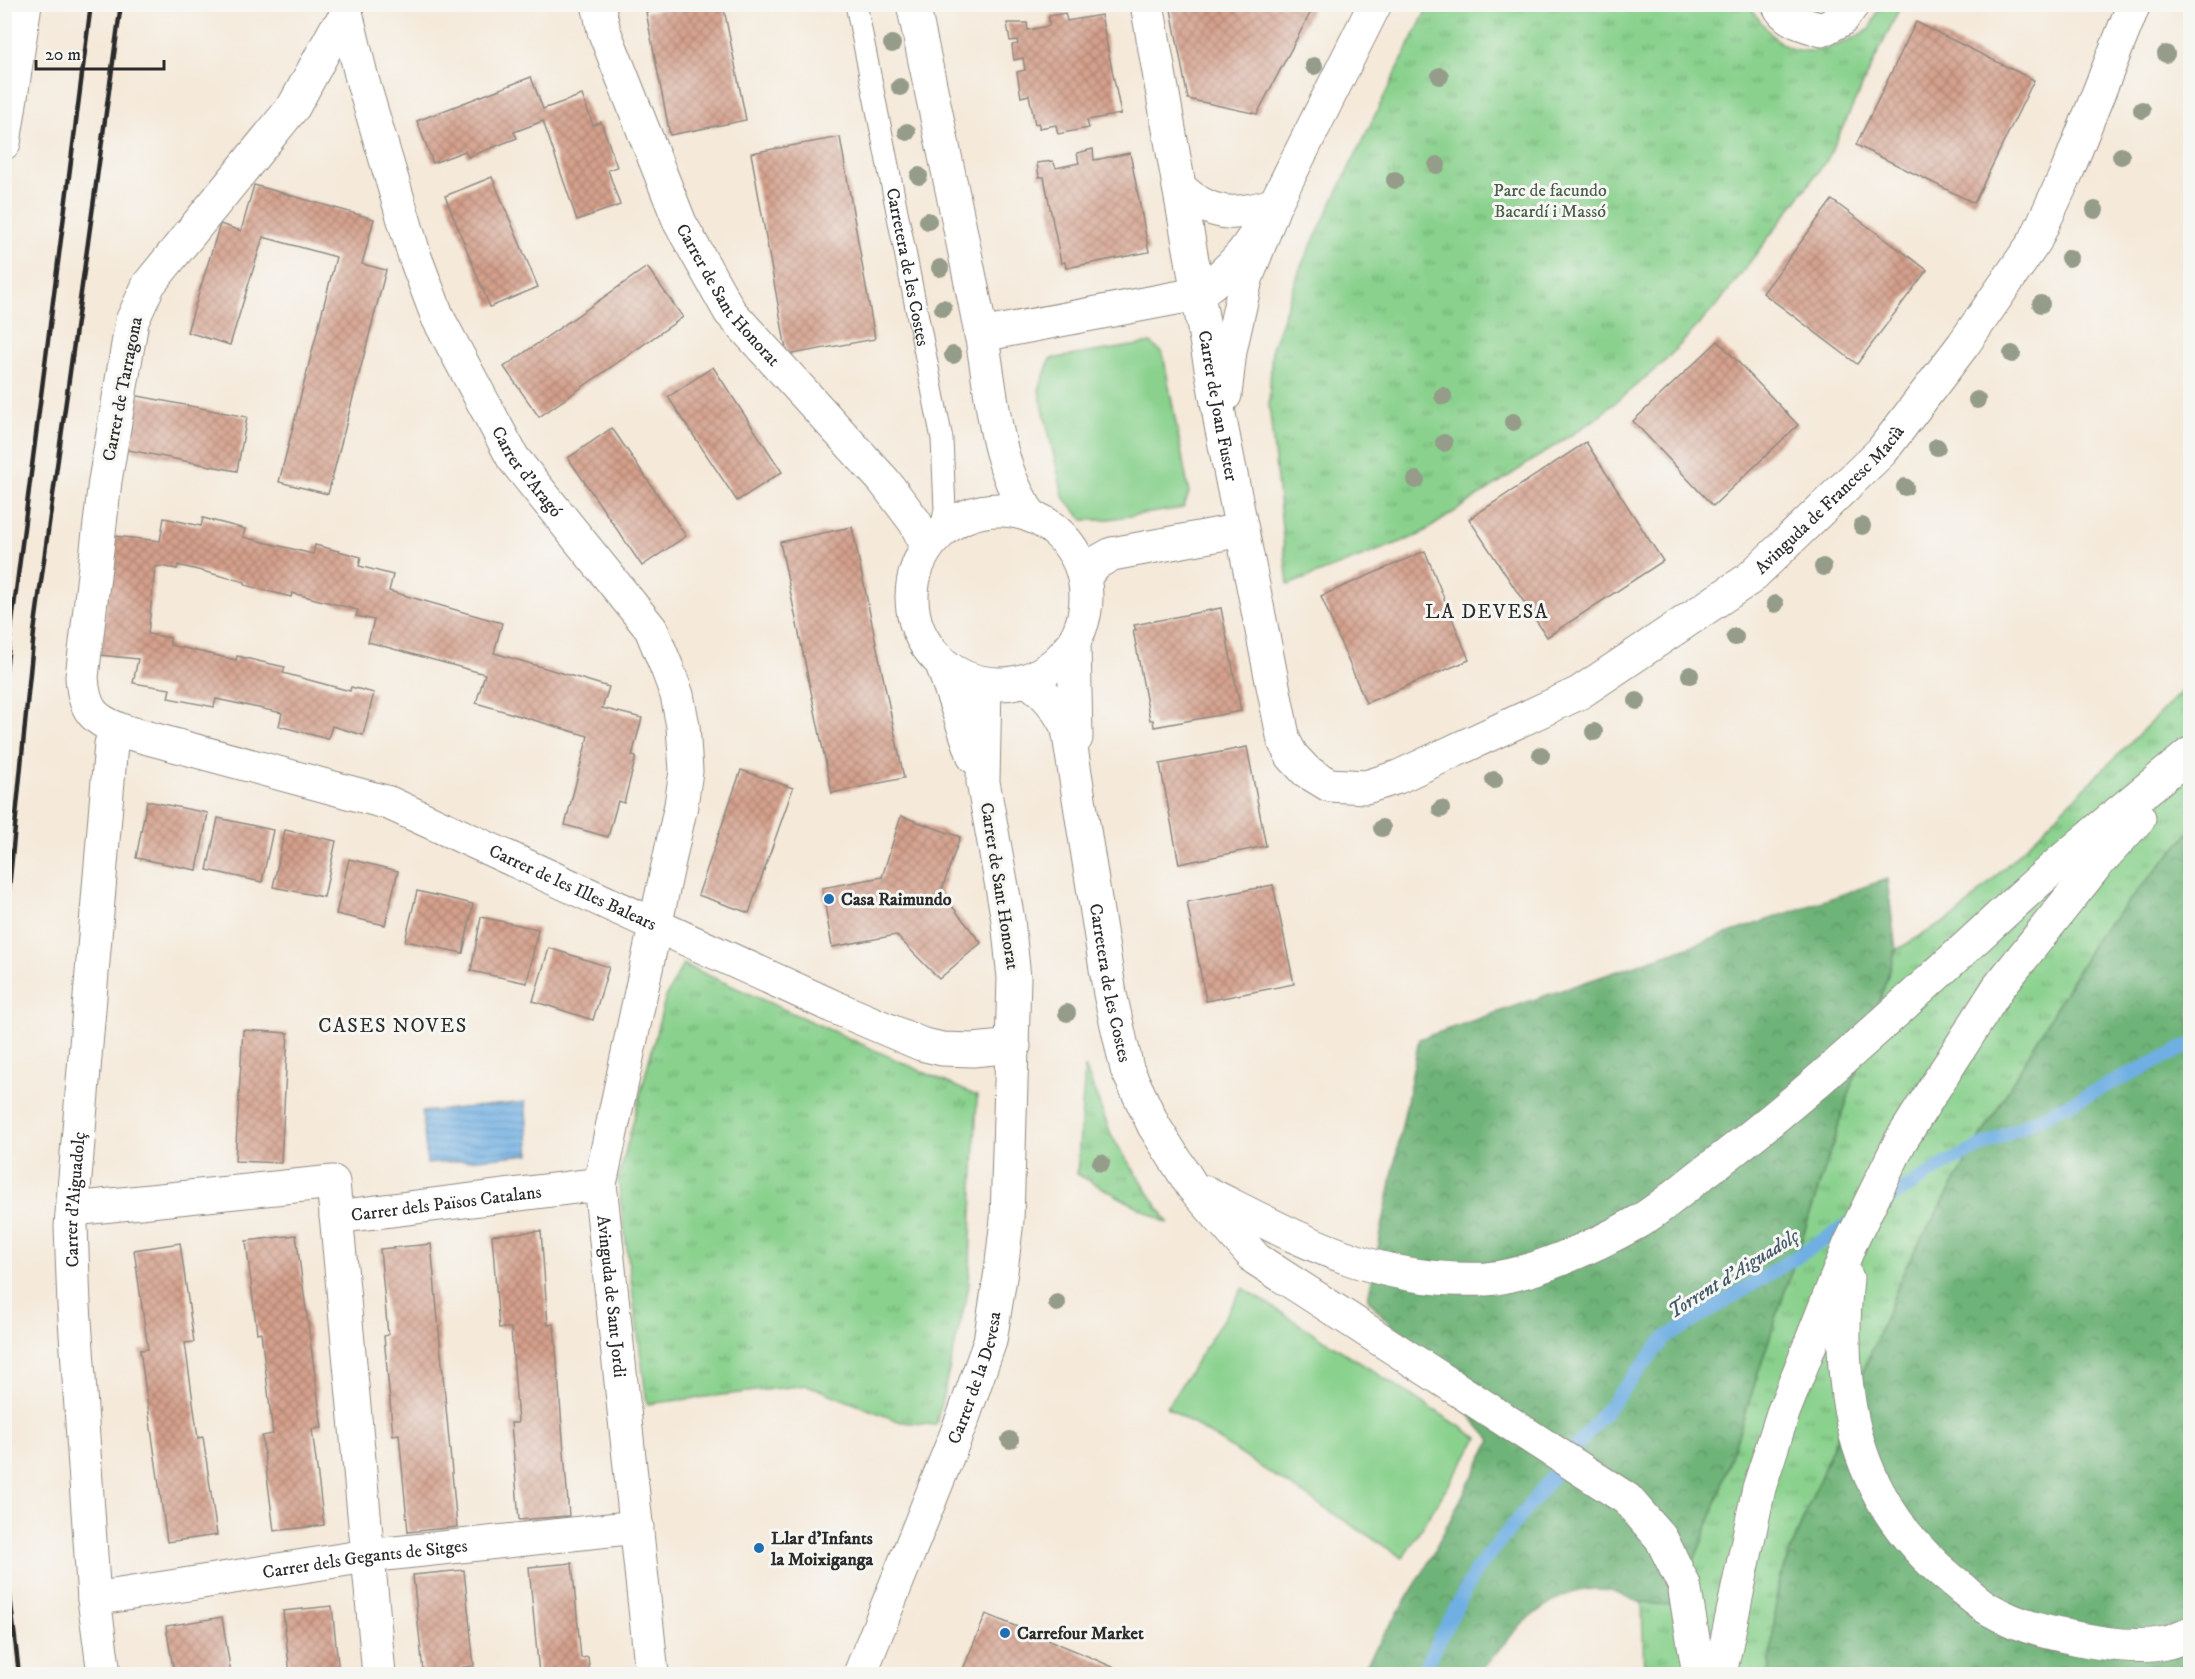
<svg xmlns="http://www.w3.org/2000/svg" width="2195" height="1679" viewBox="0 0 2195 1679" font-family="'IM FELL DW Pica',serif">
  <style>
    .grass { fill: url(#grass-tufts); stroke: #5a7e5c; stroke-width: 1.5 }
    .forest { fill: url(#forest-crowns); stroke: #4c6f52; stroke-width: 1.5 }
    .garden { fill: #89d18d; stroke: #5a7e5c; stroke-width: 1.5 }
    .water { fill: url(#water-rules); stroke: #4d6d87; stroke-width: 1.5 }
    .lines { fill: none; stroke-linecap: round; stroke-linejoin: round }
    .stream { stroke: #6fafe3; stroke-width: 14 }
    .building { fill: url(#building-cross-hatch) }
    .lane-casing { stroke: #908a82; stroke-width: 23 }
    .street-casing { stroke: #908a82; stroke-width: 35 }
    .secondary-casing { stroke: #908a82; stroke-width: 35 }
    .lane { stroke: #fff; stroke-width: 21 }
    .street { stroke: #fff; stroke-width: 33 }
    .secondary { stroke: #fff; stroke-width: 33 }
    .rail { stroke: #2b2b2b; stroke-width: 4.5 }
    .tree { fill: #959c89 }
    .poi-dot { fill: #1f6fb2; stroke: #f6f6f2; stroke-width: 2 }
    .labels { text-anchor: middle; stroke-width: 6; stroke-linejoin: round; paint-order: stroke }
    .park-label { font-size: 18px; fill: #475d48; stroke: #f6f6f2 }
    .street-label { font-size: 18px; fill: #2b2b2b; stroke: #f6f6f2 }
    .poi-label { font-size: 18px; font-weight: bold; fill: #2b2b2b; stroke: #f6f6f2; text-anchor: start }
    .neighbourhood-label { font-size: 20px; letter-spacing: 1.5px; fill: #2b2b2b; stroke: #f6f6f2 }
    .water-label { font-size: 20px; font-style: italic; fill: #43596b; stroke: #f6f6f2 }
  </style>
  <defs>
    <pattern id="grass-tufts" width="24" height="20" patternUnits="userSpaceOnUse" patternTransform="scale(1.5)"><rect width="24" height="20" fill="#89d18d"/><path d="M3 7l-1-3M5 7V3M7 7l1-3M15 17l-1-3M17 17v-4M19 17l1-3" fill="none" stroke="#70aa73"/></pattern>
    <pattern id="forest-crowns" width="20" height="18" patternUnits="userSpaceOnUse" patternTransform="scale(1.5)"><rect width="20" height="18" fill="#6eb378"/><path d="M2 6a3 3 0 1 1 6 0M12 15a3 3 0 1 1 6 0" fill="none" stroke="#5b9263"/></pattern>
    <pattern id="water-rules" width="6" height="5" patternUnits="userSpaceOnUse" patternTransform="scale(1.5)"><rect width="6" height="5" fill="#6fafe3"/><path d="M0 2.5h6" fill="none" stroke="#5b8fb8"/></pattern>
    <pattern id="building-cross-hatch" width="8" height="8" patternUnits="userSpaceOnUse" patternTransform="scale(1.5)"><rect width="8" height="8" fill="#d5a08c"/><path d="M0 0l8 8M0 8l8-8" fill="none" stroke="#ad8373"/></pattern>
  </defs>
  <rect width="100%" height="100%" fill="#f6f6f2"/>
  <filter id="ink" filterUnits="userSpaceOnUse"><feTurbulence type="fractalNoise" baseFrequency=".0167" numOctaves="2"/><feDisplacementMap in="SourceGraphic" scale="12" xChannelSelector="R" yChannelSelector="G"/><feConvolveMatrix kernelMatrix="1 2 1 2 8 2 1 2 1" color-interpolation-filters="sRGB"/></filter>
  <filter id="wash" filterUnits="userSpaceOnUse"><feTurbulence type="fractalNoise" baseFrequency=".008" numOctaves="4" result="noise"/><feDisplacementMap in="SourceGraphic" scale="24" xChannelSelector="R" yChannelSelector="G"/><feGaussianBlur stdDeviation="1.35" result="paint"/><feColorMatrix in="noise" values="0 0 0 0 0 0 0 0 0 0 0 0 0 0 0 0 0 1.4 0 .05"/><feComposite in="paint" operator="in"/></filter>
  <g filter="url(#wash)">
    <rect width="100%" height="100%" fill="#f5e9d9"/>
    <!-- grass -->
    <g class="grass">
      <path d="M1429 5H1748C1759 18 1773 42 1790 48 1818 58 1847 42 1870 29L1880 5H1901L1827 160 1719 303 1663 363 1594 420 1419 535 1288 585 1269 404 1272 349 1301 266Z"/>
      <path d="M2190 683V832L2097 937 1907 1264 1779 1579 1769 1674H1644L1642 1603 1676 1605 1710 1521 1896 950 1958 914Z"/>
      <path d="M683 964 977 1096 969 1286 936 1425 901 1422 807 1385 647 1404 618 1180 665 999Z"/>
      <path d="M1085 1067 1112 1137 1169 1224 1077 1174Z"/>
    </g>
    <!-- forest -->
    <g class="forest">
      <path d="M2190 832V1674H1769L1779 1579 1907 1264 2097 937Z"/>
      <path d="M1887 879 1896 950 1710 1521 1676 1605C1665 1604 1650 1605 1639 1602 1629 1599 1619 1592 1609 1590 1552 1581 1510 1635 1479 1674H1360L1425 1569 1491 1440 1368 1299 1419 1039Z"/>
    </g>
    <!-- garden -->
    <g class="garden">
      <path d="M1151 343 1163 354 1189 493 1183 508 1102 520H1083L1063 496 1039 390 1050 359Z"/>
      <path d="M1243 1288 1478 1438 1403 1558 1167 1407Z"/>
    </g>
    <!-- water -->
    <path class="water" d="M525 1102 530 1154 427 1164 422 1112Z"/>
    <g class="lines">
      <!-- stream -->
      <g class="stream">
        <path d="M1875 1207 1947 1163 2190 1045"/>
        <path d="M1421 1674 1475 1572 1664 1339 1854 1221"/>
      </g>
    </g>
    <g id="blocks">
      <!-- building -->
      <g class="building">
        <path d="M687 4H723L746 120 670 135 646 12Z"/>
        <path d="M1170 4H1315L1257 114 1188 99Z"/>
        <path d="M1065 13 1067 21 1101 15 1121 114 1087 120 1089 128 1058 134 1056 125 1039 128V123L1035 124 1029 95 1021 97 1017 72 1025 70 1023 58 1014 60 1012 45 1018 44 1017 40 1010 41 1007 23H1027L1028 30 1049 26V16Z"/>
        <path d="M1916 22 2034 80 1974 203 1856 145Z"/>
        <path d="M531 77 543 109 582 95 593 125 601 122 617 167 608 170 620 205 577 220 543 121 514 132 517 138 468 157 465 151 433 163 417 121Z"/>
        <path d="M840 137 875 339 787 355 751 153Z"/>
        <path d="M1093 149 1094 160 1130 153 1149 252 1066 268 1065 262 1061 263 1044 177H1039L1037 163 1053 161 1056 168 1079 163 1077 153Z"/>
        <path d="M492 177 538 287 490 307 445 196Z"/>
        <path d="M254 185 374 219 362 264 386 270 328 494 279 482 336 257 263 237 230 345 187 332 220 224 241 231Z"/>
        <path d="M1832 200 1927 270 1857 364 1763 293Z"/>
        <path d="M647 267 683 317 539 417 504 367Z"/>
        <path d="M1718 341 1798 425 1713 506 1633 421Z"/>
        <path d="M713 367 782 472 737 501 668 397Z"/>
        <path d="M128 394 247 417 237 471 118 448Z"/>
        <path d="M612 428 686 536 642 566 568 458Z"/>
        <path d="M1586 442 1663 561 1547 637 1469 519Z"/>
        <path d="M164 518 201 526 203 518 245 529 243 537 313 554 315 545 361 557 359 566 393 575 389 591 502 623 494 653 609 687 602 708 642 718 632 756 636 757 624 803 618 801 608 837 565 825 588 736 476 703 485 674 368 642 374 620 356 616 358 610 292 593 291 597 245 585V582L178 565 177 569 162 566 155 567 148 634 170 638V645L236 660 237 656 262 662 285 667 283 673 350 691 351 687 374 693 363 735 332 726 328 739 279 726 282 713 216 699 214 707 168 698 170 689 133 683 138 659 100 655 114 536 160 541Z"/>
        <path d="M852 527 904 778 832 793 780 542Z"/>
        <path d="M1425 551 1469 660 1366 703 1321 596Z"/>
        <path d="M1221 608 1241 711 1154 727 1153 720H1150L1133 630H1136L1134 625Z"/>
        <path d="M1247 747 1266 846 1179 864 1160 764Z"/>
        <path d="M741 770 793 788 749 913 698 895Z"/>
        <path d="M147 801 208 813 197 870 136 858Z"/>
        <path d="M901 816 960 837 941 892 981 943 939 979 896 935 832 947 822 888 882 877Z"/>
        <path d="M218 818 273 830 262 882 207 870Z"/>
        <path d="M285 830 336 841 324 897 273 887Z"/>
        <path d="M349 859 398 871 385 925 336 914Z"/>
        <path d="M1273 885 1294 984 1206 1001 1187 902Z"/>
        <path d="M417 891 473 904 463 953 405 941Z"/>
        <path d="M481 917 538 929 527 983 471 971Z"/>
        <path d="M549 948 609 967 593 1020 533 1001Z"/>
        <path d="M243 1030 288 1033 281 1163 235 1161Z"/>
        <path d="M541 1231 548 1325 554 1324 569 1516 519 1520 511 1423H518L511 1328H499L492 1235Z"/>
        <path d="M296 1235 322 1428 312 1429 324 1525 274 1531 262 1436 273 1434 261 1332 257 1333 246 1241Z"/>
        <path d="M180 1243 194 1342 185 1343 198 1438 203 1437 217 1535 167 1542 140 1350 148 1349 134 1250Z"/>
        <path d="M431 1244 457 1527 408 1532 399 1434 393 1435 384 1336 388 1335 380 1249Z"/>
        <path d="M572 1563 581 1658 588 1657 590 1674H539L529 1567Z"/>
        <path d="M464 1570 474 1666 463 1667 464 1674H417V1672L423 1671 413 1575Z"/>
        <path d="M332 1606 339 1674H290L283 1611Z"/>
        <path d="M986 1614 1078 1652 1129 1674H961Z"/>
        <path d="M222 1617 231 1674H174L166 1626Z"/>
      </g>
    </g>
  </g>
  <g filter="url(#ink)">
    <use href="#blocks" fill-opacity="0" stroke="#908a82" stroke-width="1.5"/>
    <g class="lines">
      <defs>
        <g id="lane">
          <path id="s1" d="M856 4 942 439 945 509 941 531"/>
        </g>
        <g id="street">
          <path id="s2" d="M344 4 362 79 415 257 438 318 513 458 651 629 667 668 677 695 683 726 686 771 681 805 600 1184 652 1674"/>
          <path id="s3" d="M598 4 604 31 680 223 730 312 884 481 915 522 927 546"/>
          <path id="s4" d="M1147 4 1221 425 1284 741 1292 756 1306 771 1329 785 1366 787 1398 777 1579 693 1749 579 1882 451 1963 345 2035 241 2067 172 2134 4"/>
          <path d="M1778 4C1785 21 1806 25 1822 30L1841 20 1853 4"/>
          <path id="s5" d="M346 18 336 29 294 106 149 284 132 321 105 481 82 677C84 712 94 720 126 732L389 803 832 1006 921 1044 942 1049 973 1050 1014 1046"/>
          <path d="M1179 187C1210 217 1236 217 1275 204L1375 4"/>
          <path d="M981 335 1197 294C1238 266 1249 246 1275 204L1246 279 1230 351 1225 395"/>
          <path d="M1084 577 1096 563 1112 554 1242 530"/>
          <path d="M942 664 974 757"/>
          <path d="M73 1209 333 1182 379 1674"/>
          <path id="s6" d="M336 1217 600 1184"/>
          <path id="s7" d="M94 1599 367 1556 637 1527"/>
          <path id="s8" d="M104 1674 94 1599 74 1305 71 1226 111 744 117 736 126 732"/>
          <path id="s9" d="M860 1674 964 1415 990 1341 1001 1271 1007 1220 1014 978 1008 920 983 782 985 684"/>
        </g>
        <g id="secondary">
          <path d="M913 4C936 114 960 224 981 334 993 394 993 464 1031 516"/>
          <path d="M4 143 25 4"/>
          <circle cx="999" cy="597" r="87"/>
          <path d="M1074 642 1076 738"/>
          <path id="s10" d="M1027 680C1047 694 1057 707 1068 729L1110 994 1127 1069 1154 1126 1192 1186 1256 1259 1627 1499 1661 1538 1684 1585 1699 1674"/>
          <path d="M1205 1192C1300 1239 1375 1284 1486 1279 1530 1276 1597 1245 1636 1223 1664 1207 1690 1182 1717 1163 1825 1081 1922 987 2022 896 2076 846 2134 800 2190 754"/>
          <path d="M1847 1278C1835 1398 1855 1502 1953 1581 1965 1590 1976 1602 1989 1609 2012 1623 2043 1632 2070 1637 2098 1643 2137 1649 2165 1643 2173 1642 2182 1637 2190 1634"/>
          <path d="M1720 1674 1759 1488 1783 1413 1850 1244 1900 1142 1998 988 2097 864 2139 818"/>
        </g>
      </defs>
      <!-- lane casing -->
      <use href="#lane" class="lane-casing"/>
      <!-- street casing -->
      <use href="#street" class="street-casing"/>
      <!-- secondary casing -->
      <use href="#secondary" class="secondary-casing"/>
      <!-- lane -->
      <use href="#lane" class="lane"/>
      <!-- street -->
      <use href="#street" class="street"/>
      <!-- secondary -->
      <use href="#secondary" class="secondary"/>
      <!-- rail -->
      <g class="rail">
        <path d="M4 685 91 4"/>
        <path d="M4 940 34 632 121 4"/>
        <path d="M4 1511 9 1587 19 1674"/>
      </g>
    </g>
    <!-- trees -->
    <g class="tree">
      <circle cx="892" cy="44" r="9"/>
      <circle cx="2166" cy="54" r="9"/>
      <circle cx="1314" cy="66" r="9"/>
      <circle cx="1440" cy="76" r="9"/>
      <circle cx="900" cy="87" r="9"/>
      <circle cx="2142" cy="110" r="9"/>
      <circle cx="907" cy="132" r="9"/>
      <circle cx="2121" cy="156" r="9"/>
      <circle cx="1437" cy="165" r="9"/>
      <circle cx="919" cy="176" r="9"/>
      <circle cx="1395" cy="180" r="9"/>
      <circle cx="2095" cy="210" r="9"/>
      <circle cx="928" cy="221" r="9"/>
      <circle cx="2069" cy="258" r="9"/>
      <circle cx="940" cy="268" r="9"/>
      <circle cx="2041" cy="304" r="9"/>
      <circle cx="943" cy="308" r="9"/>
      <circle cx="2012" cy="354" r="9"/>
      <circle cx="953" cy="355" r="9"/>
      <circle cx="1443" cy="396" r="9"/>
      <circle cx="1977" cy="400" r="9"/>
      <circle cx="1513" cy="422" r="9"/>
      <circle cx="1444" cy="443" r="9"/>
      <circle cx="1937" cy="447" r="9"/>
      <circle cx="1416" cy="480" r="9"/>
      <circle cx="1905" cy="487" r="9"/>
      <circle cx="1862" cy="526" r="9"/>
      <circle cx="1823" cy="567" r="9"/>
      <circle cx="1775" cy="604" r="9"/>
      <circle cx="1735" cy="637" r="9"/>
      <circle cx="1690" cy="675" r="9"/>
      <circle cx="1637" cy="701" r="9"/>
      <circle cx="1594" cy="732" r="9"/>
      <circle cx="1541" cy="755" r="9"/>
      <circle cx="1494" cy="780" r="9"/>
      <circle cx="1441" cy="809" r="9"/>
      <circle cx="1382" cy="828" r="9"/>
      <circle cx="1067" cy="1013" r="9"/>
      <circle cx="1101" cy="1163" r="9"/>
      <circle cx="1057" cy="1303" r="9"/>
      <circle cx="1010" cy="1440" r="9"/>
    </g>
  </g>
  <!-- markers -->
  <g class="poi-dot">
    <circle cx="829" cy="899" r="6"/>
    <circle cx="759" cy="1548" r="6"/>
    <circle cx="1005" cy="1633" r="6"/>
  </g>
  <g class="labels">
    <!-- park labels -->
    <g class="park-label">
      <text x="1550" y="196">Parc de facundo<tspan x="1550" dy="21">Bacardí i Massó</tspan></text>
    </g>
    <!-- street labels -->
    <g class="street-label">
      <text dy="6" stroke="none"><textPath href="#s1" startOffset="268">Carretera de les Costes</textPath></text>
      <text dy="6" stroke="none"><textPath href="#s3" startOffset="321">Carrer de Sant Honorat</textPath></text>
      <text transform="translate(122 389) rotate(-79)" y="6">Carrer de Tarragona</text>
      <text dy="6" stroke="none"><textPath href="#s4" startOffset="408">Carrer de Joan Fuster</textPath></text>
      <text dy="6" stroke="none"><textPath href="#s2" startOffset="506">Carrer d'Aragó</textPath></text>
      <text dy="6" stroke="none"><textPath href="#s4" startOffset="1402">Avinguda de Francesc Macià</textPath></text>
      <text dy="6" stroke="none"><textPath href="#s5" startOffset="1284">Carrer de les Illes Balears</textPath></text>
      <text transform="translate(1000 886) rotate(81)" y="6">Carrer de Sant Honorat</text>
      <text dy="6" stroke="none"><textPath href="#s10" startOffset="322">Carretera de les Costes</textPath></text>
      <text dy="6" stroke="none"><textPath href="#s8" startOffset="476">Carrer d'Aiguadolç</textPath></text>
      <text dy="6" stroke="none"><textPath href="#s6" startOffset="111">Carrer dels Països Catalans</textPath></text>
      <text dy="6" stroke="none"><textPath href="#s2" startOffset="1389">Avinguda de Sant Jordi</textPath></text>
      <text dy="6" stroke="none"><textPath href="#s9" startOffset="318">Carrer de la Devesa</textPath></text>
      <text dy="6" stroke="none"><textPath href="#s7" startOffset="274">Carrer dels Gegants de Sitges</textPath></text>
    </g>
    <!-- poi labels -->
    <g class="poi-label">
      <text x="841" y="905">Casa Raimundo</text>
      <text x="771" y="1544">Llar d'Infants<tspan x="771" dy="21">la Moixiganga</tspan></text>
      <text x="1017" y="1639">Carrefour Market</text>
    </g>
    <!-- neighbourhood labels -->
    <g class="neighbourhood-label">
      <text x="1487" y="618">LA DEVESA</text>
      <text x="393" y="1032">CASES NOVES</text>
    </g>
    <!-- water labels -->
    <g class="water-label">
      <text transform="translate(1733 1273) rotate(-32)" y="7">Torrent d'Aiguadolç</text>
    </g>
  </g>
  <!-- margin -->
  <rect width="2195" height="1679" fill="none" stroke="#f6f6f2" stroke-width="24"/>
  <!-- scale -->
  <path d="M36 60v9h128v-9" fill="none" stroke="#2b2b2b" stroke-width="3"/>
  <text x="45" y="60" font-size="18" fill="#2b2b2b" stroke="#f6f6f2" stroke-width="4.5" paint-order="stroke">20 m</text>
</svg>
